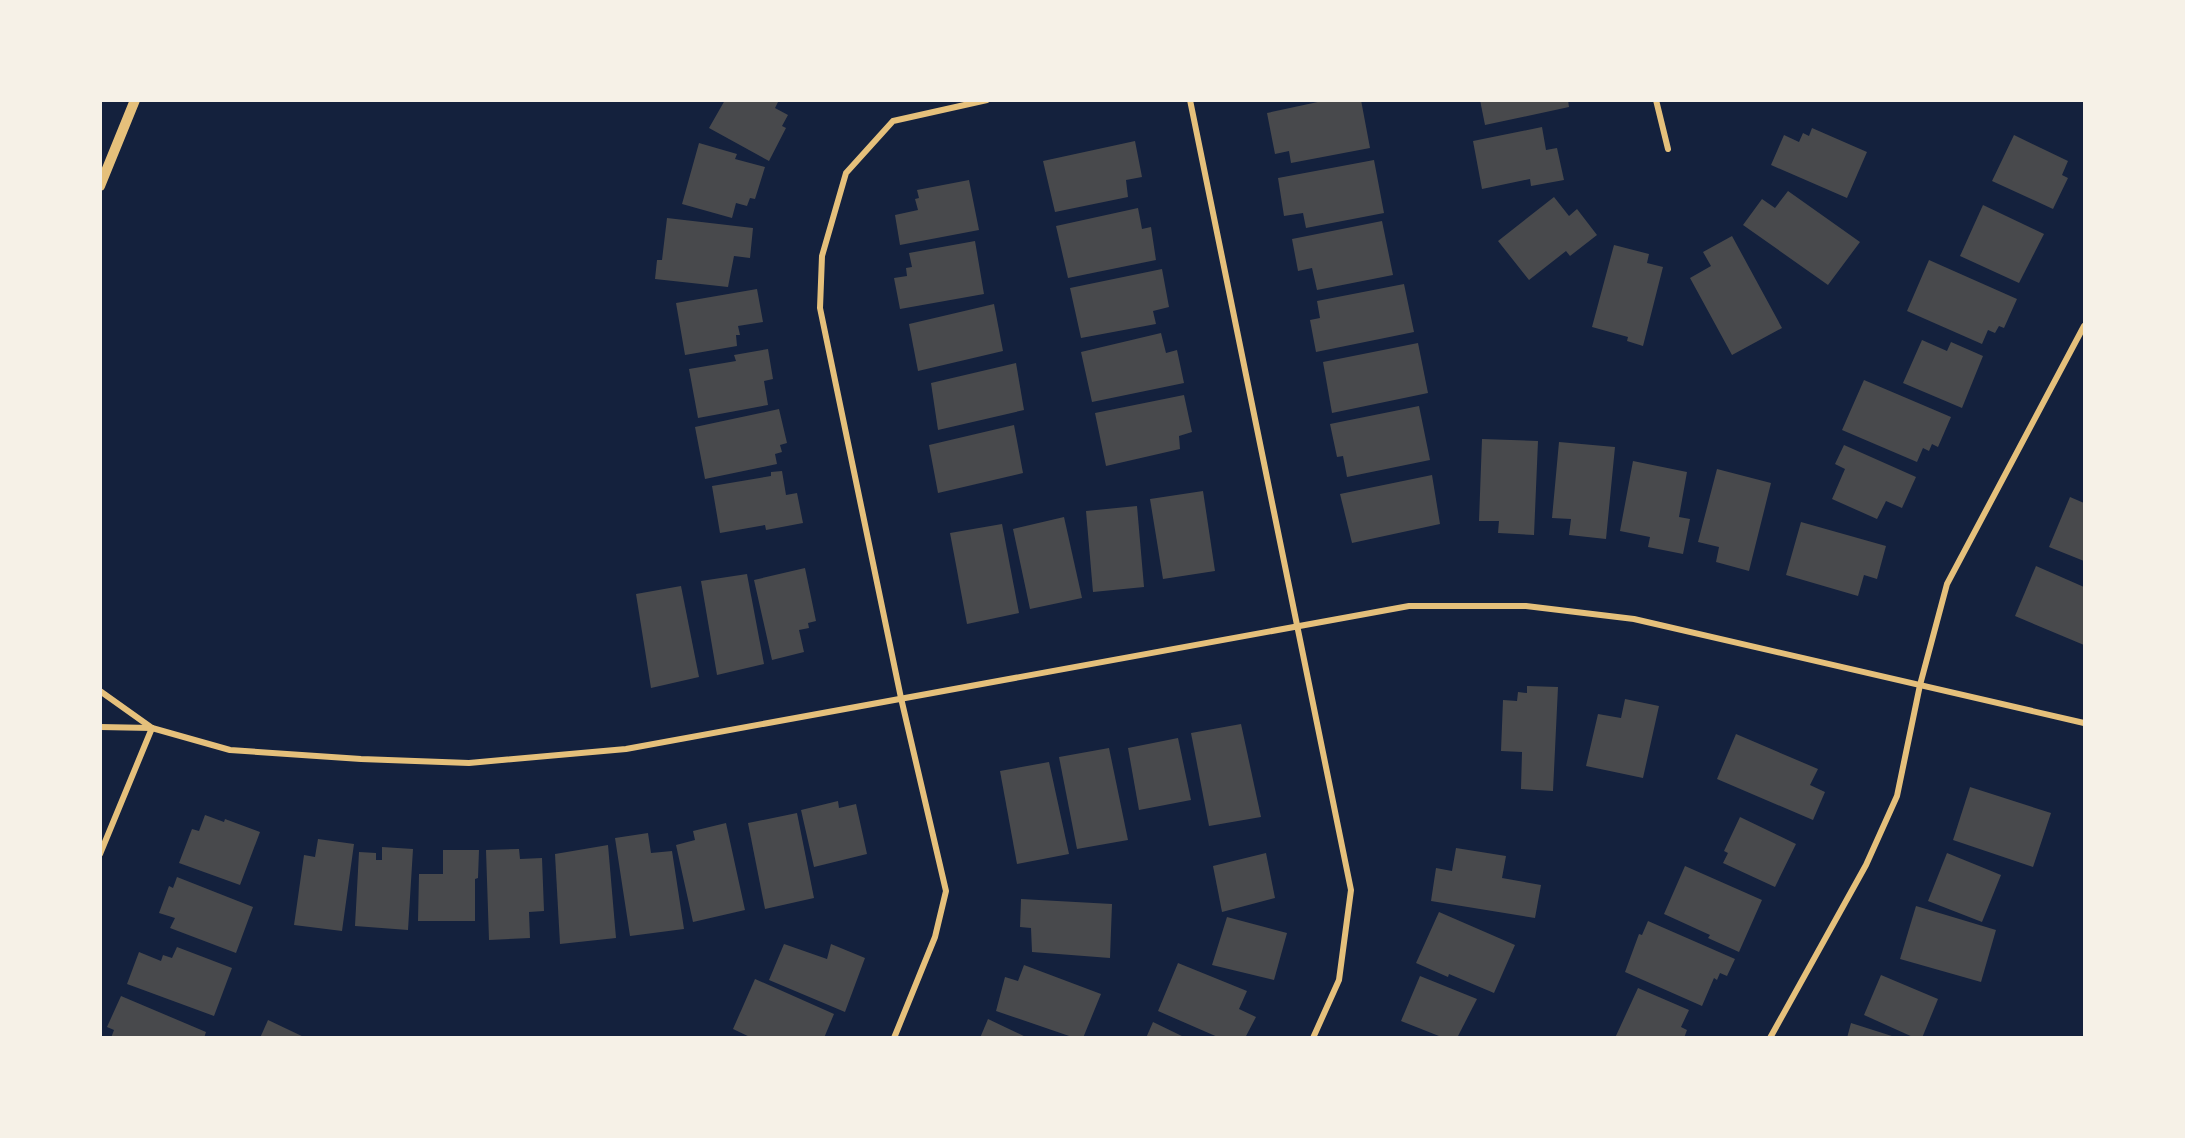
<svg xmlns="http://www.w3.org/2000/svg" width="2185" height="1138" viewBox="0 0 2185 1138" font-family="'Source Serif 4',serif">
  <style>
    .building { fill: #48494c }
    .lines { fill: none; stroke-linecap: round; stroke-linejoin: round }
    .minor { stroke: #e5c07b; stroke-width: 6 }
    .tertiary { stroke: #e5c07b; stroke-width: 10 }
  </style>
  <rect width="100%" height="100%" fill="#14213d"/>
  <!-- building -->
  <g class="building">
    <path d="M725 100H779L775 108 788 115 782 126 786 128 769 161 709 128Z"/>
    <path d="M1327 100H1361L1370 148 1291 163 1289 151 1275 154 1267 113Z"/>
    <path d="M1480 100H1568L1569 107 1485 125Z"/>
    <path d="M1542 127 1546 150 1557 148 1564 180 1531 186 1530 179 1482 189 1473 141Z"/>
    <path d="M1812 128 1867 152 1847 198 1771 165 1784 135 1799 142 1803 133 1809 136Z"/>
    <path d="M2014 135 2068 161 2062 175 2068 178 2053 209 1992 181Z"/>
    <path d="M1135 141 1142 177 1126 180 1128 197 1055 212 1043 161Z"/>
    <path d="M699 143 737 154 735 159 765 167 755 199 750 198 747 206 736 203 732 218 682 204Z"/>
    <path d="M1374 160 1384 213 1306 228 1303 213 1284 216 1278 178Z"/>
    <path d="M969 180 979 230 900 245 895 215 918 210 915 199 919 198 917 190Z"/>
    <path d="M1788 191 1860 242 1828 285 1743 225 1762 199 1775 208Z"/>
    <path d="M1554 197 1569 216 1577 209 1597 235 1570 256 1566 251 1529 280 1498 241Z"/>
    <path d="M1983 205 2044 234 2019 283 1960 256Z"/>
    <path d="M1138 208 1142 229 1151 227 1156 260 1068 278 1056 226Z"/>
    <path d="M667 218 753 228 750 258 734 256 728 287 655 279 657 260H662Z"/>
    <path d="M1382 221 1393 275 1317 290 1312 268 1298 271 1292 239Z"/>
    <path d="M1732 236 1782 328 1732 355 1690 278 1711 266 1703 252Z"/>
    <path d="M975 241 984 294 900 309 894 278 907 276 906 268 912 267 909 253Z"/>
    <path d="M1614 245 1649 254 1647 263 1663 267 1643 346 1627 341 1628 337 1592 327Z"/>
    <path d="M1929 260 2017 299 2004 328 1999 326 1995 333 1988 330 1982 344 1907 311Z"/>
    <path d="M1162 269 1169 307 1153 311 1156 324 1081 338 1070 288Z"/>
    <path d="M1404 284 1414 332 1316 352 1310 320 1320 318 1317 301Z"/>
    <path d="M757 289 763 322 738 326 740 335H736L737 346 685 355 676 303Z"/>
    <path d="M994 304 1003 351 918 371 909 324Z"/>
    <path d="M1161 333 1166 353 1177 350 1184 383 1092 402 1081 352Z"/>
    <path d="M1922 340 1947 351 1951 342 1983 356 1962 408 1903 383Z"/>
    <path d="M1418 343 1428 393 1332 413 1323 362Z"/>
    <path d="M768 349 773 379 764 381 768 405 698 418 689 369 736 361 734 355Z"/>
    <path d="M1016 363 1024 410 938 430 931 383Z"/>
    <path d="M1864 380 1951 417 1938 447 1932 444 1929 451 1923 448 1917 462 1842 430Z"/>
    <path d="M1184 395 1192 432 1179 436 1180 449 1106 466 1095 413Z"/>
    <path d="M1419 406 1430 460 1347 477 1343 456 1337 457 1330 424Z"/>
    <path d="M779 409 787 443 780 445 782 452 775 454 777 464 705 479 695 427Z"/>
    <path d="M1014 425 1023 473 938 493 929 445Z"/>
    <path d="M1482 439 1538 441 1534 535 1498 533 1499 521H1479Z"/>
    <path d="M1559 442 1615 447 1606 539 1569 535 1571 519 1552 518Z"/>
    <path d="M1844 445 1916 477 1902 508 1886 501 1877 519 1832 499 1845 469 1835 464Z"/>
    <path d="M1633 461 1687 472 1679 517 1690 519 1683 554 1648 547 1650 537 1620 531Z"/>
    <path d="M1717 469 1771 483 1749 571 1716 562 1719 547 1698 542Z"/>
    <path d="M782 471 786 495 797 493 803 523 766 530 765 525 720 533 712 486 771 476V472Z"/>
    <path d="M1432 475 1440 524 1352 543 1340 494Z"/>
    <path d="M1203 491 1215 571 1163 579 1150 499Z"/>
    <path d="M2070 497 2084 503V561L2049 547Z"/>
    <path d="M1137 506 1144 587 1093 592 1086 511Z"/>
    <path d="M1064 517 1082 598 1030 609 1013 529Z"/>
    <path d="M1801 522 1886 546 1877 579 1864 575 1858 596 1786 575Z"/>
    <path d="M1002 524 1019 613 967 624 950 533Z"/>
    <path d="M2036 566 2084 587V645L2015 616Z"/>
    <path d="M805 568 816 621 808 623 809 628 799 630 804 652 772 660 754 580Z"/>
    <path d="M747 574 764 664 717 675 701 581Z"/>
    <path d="M681 586 699 677 651 688 636 594Z"/>
    <path d="M1527 686 1558 687 1553 791 1521 789 1522 752 1501 751 1503 700 1517 701 1518 692 1527 693Z"/>
    <path d="M1625 699 1659 706 1643 778 1586 766 1598 714 1621 718Z"/>
    <path d="M1241 724 1261 817 1209 826 1191 733Z"/>
    <path d="M1736 734 1818 769 1810 785 1825 792 1813 820 1717 779Z"/>
    <path d="M1178 738 1191 800 1139 810 1128 748Z"/>
    <path d="M1109 748 1128 840 1077 849 1059 757Z"/>
    <path d="M1049 762 1069 854 1017 864 1000 771Z"/>
    <path d="M1970 787 2051 813 2033 867 1953 840Z"/>
    <path d="M838 801 839 808 856 804 867 854 814 867 801 810Z"/>
    <path d="M797 813 814 898 765 909 748 823Z"/>
    <path d="M205 815 224 822 225 819 260 832 240 885 179 863 192 829 199 831Z"/>
    <path d="M1740 817 1796 844 1775 887 1723 863 1728 853 1724 851Z"/>
    <path d="M726 823 745 910 693 922 676 845 695 840 693 831Z"/>
    <path d="M648 833 651 853 672 851 684 929 630 936 615 838Z"/>
    <path d="M318 839 354 844 342 931 294 925 304 855 315 857Z"/>
    <path d="M608 845 616 938 560 944 555 854Z"/>
    <path d="M382 847 413 849 408 930 355 926 359 852 376 853V860H382Z"/>
    <path d="M1456 848 1506 856 1502 878 1541 885 1535 918 1431 901 1436 868 1452 871Z"/>
    <path d="M519 849 520 859 542 858 544 911 529 912 530 938 489 940 486 850Z"/>
    <path d="M443 850H479L478 878 475 879V921H418L419 874H443Z"/>
    <path d="M1266 853 1275 898 1222 912 1213 866Z"/>
    <path d="M1947 853 2001 875 1982 922 1928 901Z"/>
    <path d="M1685 866 1762 900 1739 952 1708 938 1710 935 1664 914Z"/>
    <path d="M177 877 253 907 236 953 170 928 175 918 159 913 169 886 173 888Z"/>
    <path d="M1021 899 1112 904 1110 958 1032 952 1031 928 1020 927Z"/>
    <path d="M1916 906 1996 930 1981 982 1900 959Z"/>
    <path d="M1439 912 1515 945 1494 993 1449 974 1448 977 1416 963Z"/>
    <path d="M1227 917 1287 933 1274 980 1212 965Z"/>
    <path d="M1648 921 1735 959 1727 976 1720 973 1717 980 1714 978 1702 1006 1625 972 1639 934 1642 935Z"/>
    <path d="M784 944 827 959 831 944 865 958 845 1012 769 980Z"/>
    <path d="M177 947 232 968 214 1016 127 984 139 952 161 961 163 955 172 958Z"/>
    <path d="M1178 963 1247 991 1239 1009 1256 1017 1245 1038H1220L1158 1011Z"/>
    <path d="M1024 965 1101 994 1083 1038H1075L996 1011 1005 977 1018 981Z"/>
    <path d="M1881 975 1938 999 1922 1038H1915L1864 1015Z"/>
    <path d="M1420 976 1477 999 1457 1038H1444L1401 1021Z"/>
    <path d="M755 979 834 1014 824 1038H752L733 1029Z"/>
    <path d="M1638 988 1689 1010 1681 1027 1687 1030 1684 1038H1615Z"/>
    <path d="M121 996 206 1032 204 1038H111L114 1030 107 1027Z"/>
    <path d="M988 1019 1028 1038H980Z"/>
    <path d="M268 1020 306 1038H260Z"/>
    <path d="M1153 1022 1186 1038H1146Z"/>
    <path d="M1851 1023 1895 1037V1038H1847Z"/>
  </g>
  <g class="lines">
    <!-- minor -->
    <g class="minor">
      <path d="M1190 100 1351 890 1339 980 1313 1038"/>
      <path d="M1656 100 1668 149"/>
      <path d="M100 691 152 728"/>
      <path d="M100 727 152 728 230 750 361 759 469 763 626 749 1409 606H1526L1634 619 2084 723"/>
      <path d="M100 854 152 728"/>
      <path d="M894 1038 935 937 946 891 901 698 820 308 822 256 846 173 893 121 987 100"/>
      <path d="M1770 1038 1866 865 1897 796 1920 685 1947 584 2084 326"/>
    </g>
    <!-- tertiary -->
    <path class="tertiary" d="M100 186 135 100"/>
  </g>
  <!-- border -->
  <rect width="2185" height="1138" fill="none" stroke="#f6f1e7" stroke-width="204"/>
</svg>
